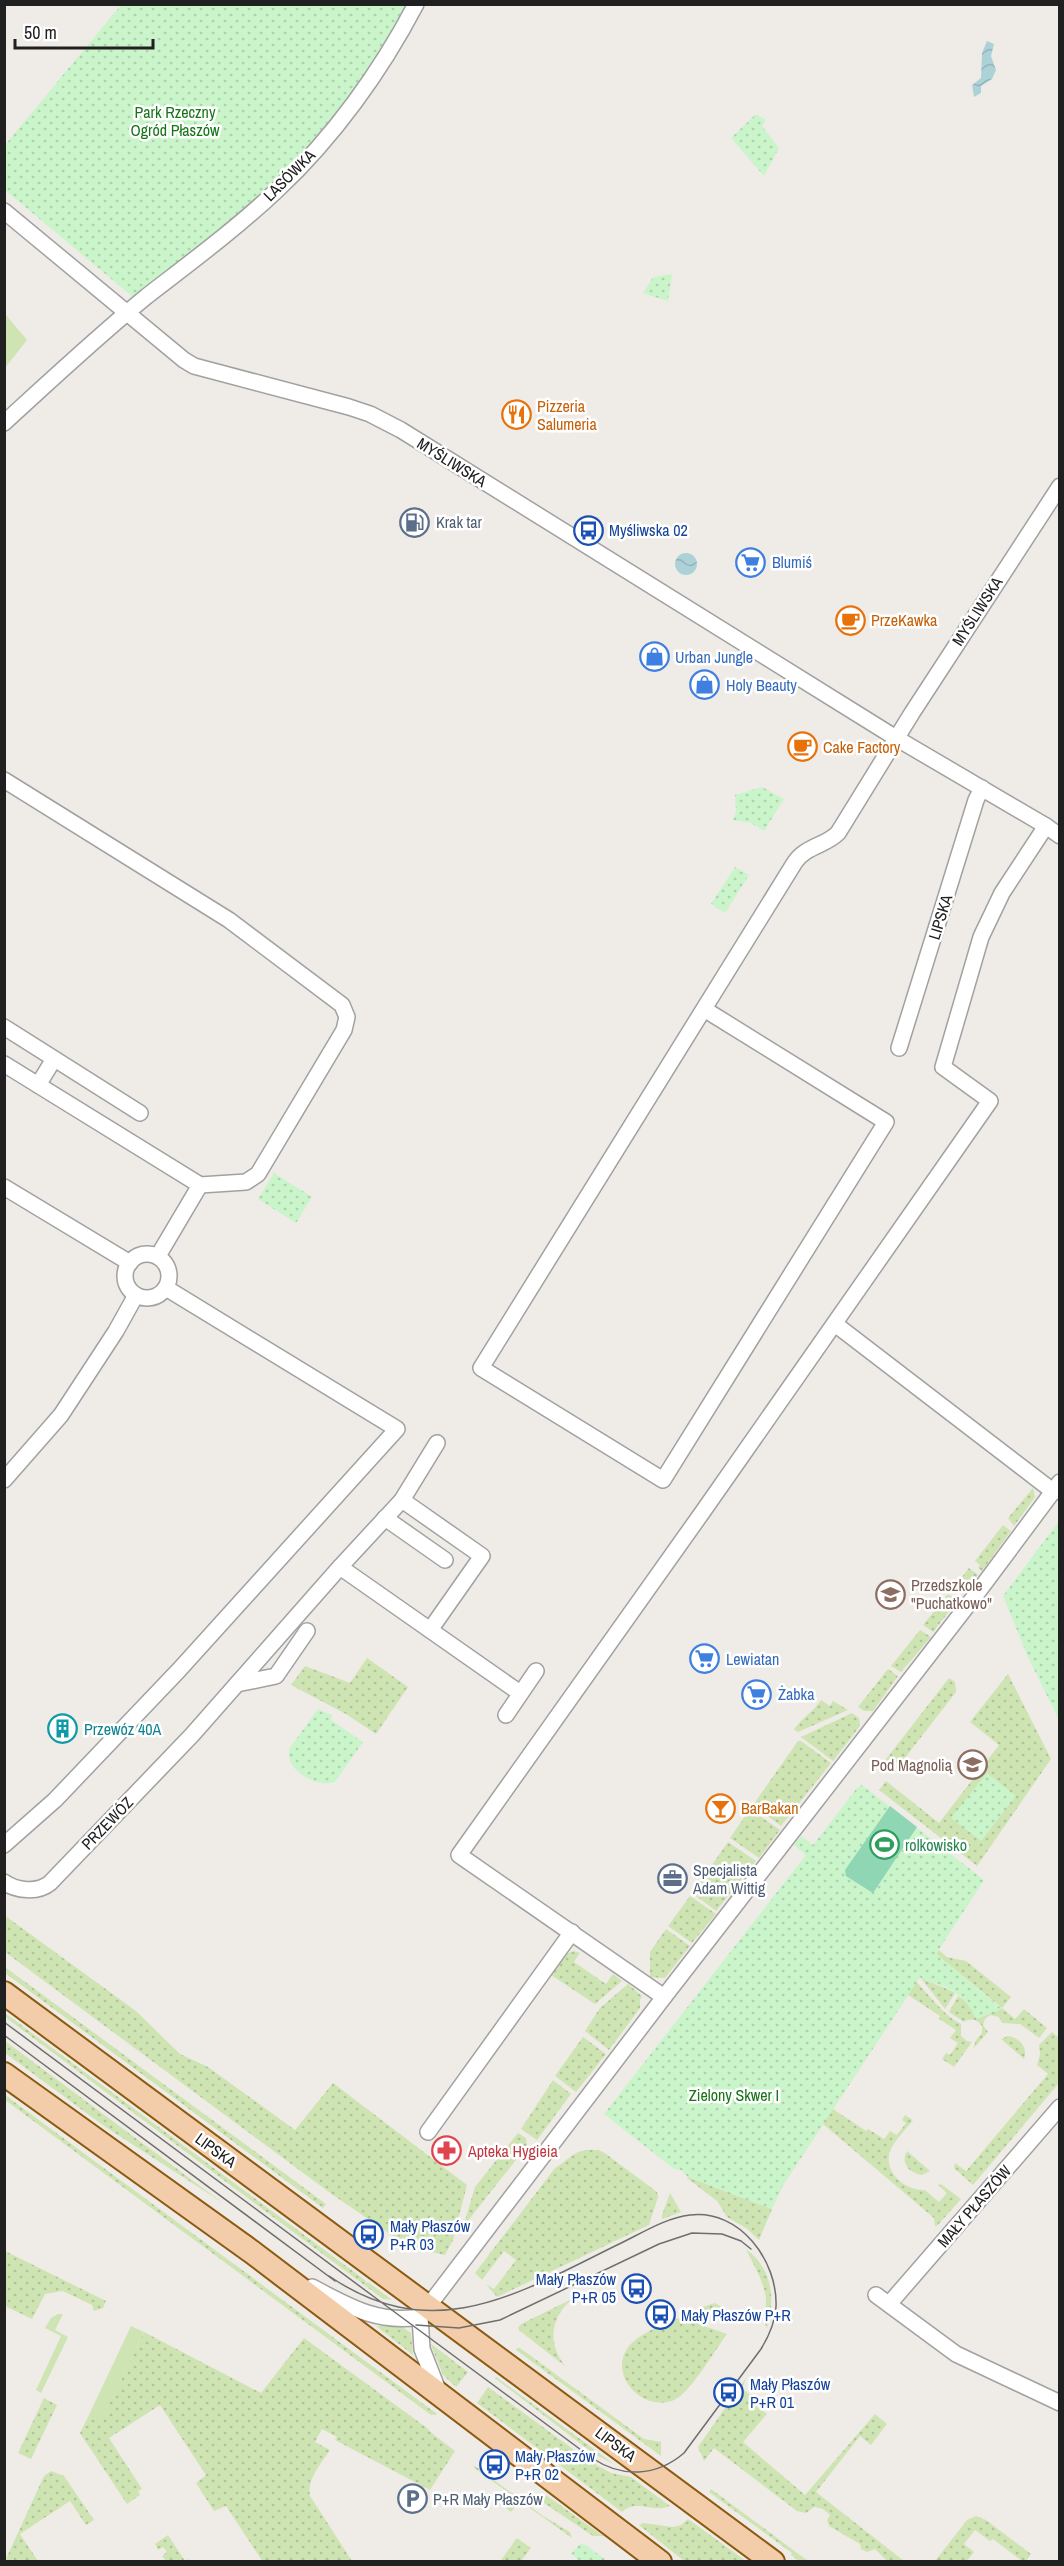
<svg xmlns="http://www.w3.org/2000/svg" width="1064" height="2566" viewBox="0 0 1064 2566" font-family="'Archivo Narrow',sans-serif">
  <style>
    .grass { fill: url(#grass-dots) }
    .park { fill: url(#park-dots) }
    .garden { fill: #cfe4b3 }
    .pitch { fill: #8ed6b4 }
    .water { fill: url(#water-waves) }
    .lines { fill: none; stroke-linecap: round; stroke-linejoin: round }
    .street-casing { stroke: #a1a1a1; stroke-width: 18 }
    .primary-casing { stroke: #8c5910; stroke-width: 26 }
    .street { stroke: #fff; stroke-width: 15 }
    .primary { stroke: #f3cda9; stroke-width: 22 }
    .tram { stroke: #6e6e6e; stroke-width: 1.5 }
    .labels { text-anchor: middle; stroke-width: 5; stroke-linejoin: round; paint-order: stroke }
    .park-label { font-size: 16px; fill: #177418; stroke: #fff }
    .street-label { font-size: 16px; fill: #202020; stroke: #fff }
    .food-label { font-size: 16px; fill: #c56008; stroke: #fff; text-anchor: start }
    .service-label { font-size: 16px; fill: #4e5e75; stroke: #fff; text-anchor: start }
    .transit-label { font-size: 16px; fill: #164399; stroke: #fff; text-anchor: start }
    .shop-label { font-size: 16px; fill: #366cbe; stroke: #fff; text-anchor: start }
    .education-label { font-size: 16px; fill: #785e54; stroke: #fff; text-anchor: start }
    .culture-label { font-size: 16px; fill: #0d838f; stroke: #fff; text-anchor: start }
    .leisure-label { font-size: 16px; fill: #27864d; stroke: #fff; text-anchor: start }
    .health-label { font-size: 16px; fill: #be3a42; stroke: #fff; text-anchor: start }
  </style>
  <defs>
    <pattern id="grass-dots" width="8" height="8" patternUnits="userSpaceOnUse" patternTransform="scale(1.5)"><rect width="8" height="8" fill="#cfe4b3"/><path d="M2 2h.1M6 6h.1" fill="none" stroke="#b1c39a" stroke-width="1.8" stroke-linecap="round"/></pattern>
    <pattern id="park-dots" width="8" height="8" patternUnits="userSpaceOnUse" patternTransform="scale(1.5)"><rect width="8" height="8" fill="#caf4ca"/><path d="M2 2h.1M6 6h.1" fill="none" stroke="#add1ad" stroke-width="1.8" stroke-linecap="round"/></pattern>
    <pattern id="water-waves" width="16" height="10" patternUnits="userSpaceOnUse" patternTransform="scale(1.5)"><rect width="16" height="10" fill="#acd2d8"/><path d="M0 5q4-4 8 0t8 0" fill="none" stroke="#94b4b9"/></pattern>
  </defs>
  <rect width="100%" height="100%" fill="#efece7"/>
  <!-- grass -->
  <g class="grass">
    <path d="M1033 1488 1035 1497 1014 1526 1008 1518Z"/>
    <path d="M1003 1525 1011 1531 982 1571 978 1568 980 1565 975 1561Z"/>
    <path d="M969 1568 978 1575 963 1594 954 1587Z"/>
    <path d="M948 1594 957 1601 933 1632 923 1625Z"/>
    <path d="M920 1630 931 1637 901 1672 891 1666Z"/>
    <path d="M367 1658 408 1687 376 1734 346 1714 291 1685 305 1666 350 1683Z"/>
    <path d="M888 1669 898 1676 873 1711H864L858 1707Z"/>
    <path d="M1008 1674 1051 1759 977 1866 879 1790 886 1781 939 1823 999 1745 970 1722Z"/>
    <path d="M949 1678 955 1682 956 1692 894 1772 883 1763Z"/>
    <path d="M821 1700 830 1706 833 1701 848 1710 798 1732 794 1729C802 1718 812 1713 821 1700Z"/>
    <path d="M852 1713 859 1718 860 1726 833 1761 801 1737Z"/>
    <path d="M798 1741H801L831 1763 781 1826 753 1805Z"/>
    <path d="M750 1809 780 1830 759 1858 730 1838Z"/>
    <path d="M728 1842 756 1861 716 1911 692 1893Z"/>
    <path d="M690 1896 716 1914 692 1943 668 1926Z"/>
    <path d="M4 1915 136 2011 180 2054 208 2067 295 2130 333 2083 467 2185 453 2240 445 2255 409 2247 333 2195 5 1952Z"/>
    <path d="M666 1929 690 1946 665 1978 650 1977V1952Z"/>
    <path d="M939 1950 947 1957 966 1961 1011 1997 1002 2008 1015 2019 1024 2009 1047 2028 1039 2038 1020 2024 1002 2023 999 2017 990 2015 985 2019 983 2025 988 2032 973 2049 976 2040 982 2033V2026C978 2020 971 2017 964 2022L949 2012 958 1996 970 2004 977 2019 1002 2008 936 1954Z"/>
    <path d="M574 1951 580 1953 574 1962 606 1984 613 1974 622 1981 595 2004 551 1975 566 1954Z"/>
    <path d="M5 1967 326 2204 323 2208 5 1973Z"/>
    <path d="M904 1972C926 1987 938 2012 961 2024V2036L967 2041 972 2042 954 2067 942 2059 946 2053 950 2055 958 2043 950 2038 956 2030 939 2019 940 2016 908 1995 833 2109 866 2131 868 2129 884 2139 890 2131 897 2135 906 2123 902 2120 905 2115 913 2120C906 2130 895 2139 890 2151 883 2172 905 2191 925 2190L939 2202 947 2193 938 2185 941 2184 961 2199 937 2226H935L934 2218 823 2124 783 2185 775 2202 691 2163Z"/>
    <path d="M920 1977C931 1984 943 1986 955 1993L945 2009Z"/>
    <path d="M628 1984 642 1996 640 2000V2008L609 2050 585 2031 600 2008Z"/>
    <path d="M5 2013 365 2280 366 2283 368 2282 392 2300 383 2299 5 2017Z"/>
    <path d="M1052 2032 1059 2038V2083L973 2185 954 2168 955 2163 966 2171 1048 2074 1037 2065 1040 2054 1039 2045Z"/>
    <path d="M1008 2036C1020 2038 1028 2047 1024 2059L1001 2039Z"/>
    <path d="M583 2037 606 2054 576 2092 555 2076Z"/>
    <path d="M5 2041 223 2203 104 2126 5 2053Z"/>
    <path d="M553 2080 571 2094 537 2140 521 2129Z"/>
    <path d="M5 2095 437 2414 431 2415 5 2100Z"/>
    <path d="M518 2133 526 2138 527 2146 463 2227 475 2187Z"/>
    <path d="M585 2150H599L606 2154 657 2192 658 2197 649 2225 497 2297 486 2284 494 2289 516 2260 504 2251 482 2280 475 2273 555 2168C566 2162 571 2153 585 2150Z"/>
    <path d="M907 2151 930 2171 922 2175C909 2173 900 2163 907 2151Z"/>
    <path d="M688 2177 772 2209 759 2240 746 2228 727 2217 717 2201 687 2178Z"/>
    <path d="M670 2193 681 2212 662 2219V2215Z"/>
    <path d="M746 2249C772 2268 776 2299 767 2328 761 2318 767 2311 766 2300 765 2282 753 2265 746 2249Z"/>
    <path d="M5 2251 106 2301 103 2308 94 2311 92 2305 63 2291 45 2294 32 2319 5 2306Z"/>
    <path d="M572 2299C550 2318 547 2344 566 2367L520 2331 518 2328 521 2324Z"/>
    <path d="M715 2303 727 2310 731 2319 699 2308Z"/>
    <path d="M686 2315 701 2325 727 2334C716 2349 691 2391 676 2399 645 2415 606 2375 629 2346 642 2331 668 2323 686 2315Z"/>
    <path d="M376 2326H401L411 2333 413 2355Z"/>
    <path d="M144 2332 261 2393 304 2338 427 2428 434 2435 455 2451 430 2490 335 2440 337 2437 322 2429 315 2442 330 2450C321 2464 307 2478 310 2496L352 2561 263 2562 226 2506 214 2511 196 2483 206 2475 160 2405 109 2438 142 2489 138 2491 140 2495 127 2504 80 2433 88 2417 100 2422Z"/>
    <path d="M430 2343 468 2372 456 2387 443 2375Z"/>
    <path d="M517 2348H520L644 2439 661 2442V2456L516 2350Z"/>
    <path d="M496 2377 614 2464 594 2454 495 2378Z"/>
    <path d="M746 2378 742 2389 753 2397 751 2402 767 2414 743 2442 805 2495 875 2414 887 2424 871 2445 860 2436 816 2492 904 2561H887L875 2549 867 2552 861 2549 860 2544 829 2526 827 2520 830 2515 823 2509 814 2507 806 2513 797 2511 714 2448 704 2461 698 2447Z"/>
    <path d="M488 2387 588 2460 611 2473 631 2477 670 2506C654 2514 637 2498 622 2512L477 2403Z"/>
    <path d="M44 2398 57 2405 31 2459 18 2453Z"/>
    <path d="M475 2466 543 2516 570 2532 572 2538 520 2501 511 2512 506 2508 514 2497 473 2467Z"/>
    <path d="M51 2471 64 2476 94 2520 86 2525 70 2501 20 2534 38 2561H5L44 2476Z"/>
    <path d="M711 2489 808 2561H799L791 2555 792 2553 709 2492Z"/>
    <path d="M546 2495 603 2536H593L541 2501Z"/>
    <path d="M976 2516 986 2520 1031 2554 1026 2561H1022L993 2539 990 2541 975 2530 964 2544 974 2552 967 2561H935L967 2520Z"/>
    <path d="M688 2519 746 2561H684L639 2525 643 2523 673 2527 681 2525Z"/>
    <path d="M168 2535 185 2561 188 2559 190 2561H166L162 2556 167 2552 163 2547 158 2550 155 2544Z"/>
    <path d="M517 2538 531 2548 521 2561H503L501 2560Z"/>
  </g>
  <!-- park -->
  <g class="park">
    <path d="M121 5H414L357 95 302 159 140 303 5 190V145Z"/>
    <path d="M756 114 766 120 762 126 779 148 764 176 731 138Z"/>
    <path d="M672 274 668 301 643 293 653 277Z"/>
    <path d="M762 787 784 799 764 831 751 823 733 820 736 811 735 795Z"/>
    <path d="M735 867 749 875 725 913 711 904Z"/>
    <path d="M274 1173 312 1197 296 1223 258 1199Z"/>
    <path d="M1059 1521V1720L1028 1657 1003 1596Z"/>
    <path d="M318 1709 332 1715 331 1720 363 1742 335 1782C320 1787 299 1777 291 1763 289 1760 289 1753 289 1749Z"/>
    <path d="M987 1773 1016 1796 981 1841 951 1818Z"/>
    <path d="M862 1785 984 1880 936 1954 1002 2009 976 2019C970 2004 958 1991 942 1986 934 1983 928 1982 920 1977L783 2185 772 2209 688 2177 681 2170 674 2169 604 2114 806 1855 794 1845 801 1836 813 1845 857 1788Z"/>
    <path d="M580 2544 586 2545 607 2561H580L571 2554Z"/>
  </g>
  <!-- garden -->
  <g class="garden">
    <path d="M5 314 27 340 5 368H4Z"/>
    <path d="M58 2314H63L55 2330 68 2337 41 2393 36 2390 61 2336 45 2328 51 2318Z"/>
    <path d="M131 2326 144 2332 100 2423 88 2417Z"/>
  </g>
  <!-- pitch -->
  <path class="pitch" d="M890 1806 917 1827 873 1893 846 1876 845 1870Z"/>
  <!-- water -->
  <g class="water">
    <path d="M987 41 994 44 991 56 996 70 992 79 981 86V93L974 97 972 85 981 78 982 53Z"/>
    <circle cx="686" cy="564" r="11"/>
  </g>
  <g class="lines">
    <defs>
      <g id="street">
        <path d="M4 211 184 360 194 366 349 407 370 414 401 430 896 738 1046 826 1060 836"/>
        <path d="M4 423C51 380 98 336 147 296 191 262 237 228 277 190 333 138 381 71 416 4"/>
        <path d="M4 780 229 920 342 1005 347 1017 344 1030 258 1174 246 1182 200 1185 4 1064"/>
        <path d="M704 1009 886 1122 663 1480 481 1368 795 862C806 846 825 846 838 833L912 713 1060 486"/>
        <path d="M4 1027 140 1113"/>
        <path d="M899 1048 976 800 982 788"/>
        <path d="M38 1085 54 1059"/>
        <path d="M4 1187 130 1263"/>
        <circle cx="147" cy="1276" r="22"/>
        <path d="M158 1256 200 1185"/>
        <path d="M835 1324 1054 1492"/>
        <path d="M4 1480 61 1415 116 1331 136 1295"/>
        <path d="M402 1500 482 1556 430 1630"/>
        <path d="M385 1518 445 1560"/>
        <path d="M340 1567 402 1500 437 1443"/>
        <path d="M237 1684 276 1676 307 1631"/>
        <path d="M506 1715 536 1671"/>
        <path d="M4 1845 55 1800 179 1670 397 1429 166 1288"/>
        <path d="M4 1882C16 1891 38 1893 50 1883L192 1735 340 1567 520 1693"/>
        <path d="M664 1997 459 1855 704 1510 990 1101 943 1067 981 937 1002 893 1046 826"/>
        <path d="M428 2132 572 1932"/>
        <path d="M312 2287C348 2306 378 2324 420 2317"/>
        <path d="M876 2295 956 2354 1060 2403"/>
        <path d="M889 2304 1060 2107"/>
        <path d="M438 2390 422 2349 420 2317 664 1997 981 1588 1060 1482"/>
      </g>
      <g id="primary">
        <path d="M4 1993 773 2562"/>
        <path d="M4 2074 252 2252 660 2562"/>
      </g>
    </defs>
    <!-- street casing -->
    <use href="#street" class="street-casing"/>
    <!-- primary casing -->
    <use href="#primary" class="primary-casing"/>
    <!-- street -->
    <use href="#street" class="street"/>
    <!-- primary -->
    <use href="#primary" class="primary"/>
    <!-- tram -->
    <g class="tram">
      <path d="M4 2022 381 2302 592 2458C622 2478 656 2477 684 2453L761 2349C769 2336 775 2323 776 2307 778 2261 740 2209 690 2215 664 2218 639 2235 615 2246 518 2294 433 2347 329 2276"/>
      <path d="M4 2035 335 2281"/>
      <path d="M416 2325 459 2328 500 2320 659 2244 692 2233 722 2234 741 2241 751 2249"/>
    </g>
  </g>
  <!-- icons -->
  <defs>
    <symbol id="restaurant-ring" viewBox="-11 -11 22 22"><circle r="9.5" fill="#fff" stroke="#e8710a" stroke-width="1.5"/><path d="M-5-6h1v4h1v-4h1v4h1v-4h1v5L-1.5 .5V6h-2V.5L-5-1ZM5-6V6H3V1.5H1.5Q1.5-4 5-6Z" fill="#e8710a"/></symbol>
    <symbol id="fuel-ring" viewBox="-11 -11 22 22"><circle r="9.5" fill="#fff" stroke="#5c6f8a" stroke-width="1.5"/><path d="M-5.5-6h7V0h2V4h1.3V-2.5L3-4.5l.8-.8L6-3V5H2.5V1h-1V6h-7ZM-4.2-4.7v3.2H.2V-4.7Z" fill="#5c6f8a"/></symbol>
    <symbol id="bus-ring" viewBox="-11 -11 22 22"><circle r="9.5" fill="#fff" stroke="#1a4fb4" stroke-width="1.5"/><path d="M-5-6H5V4H4V6H2V4H-2V6H-4V4H-5ZM-3.5-4V0h7V-4ZM-3.5 1.2v1.5H-2V1.2ZM2 1.2v1.5H3.5V1.2Z" fill="#1a4fb4"/></symbol>
    <symbol id="supermarket-ring" viewBox="-11 -11 22 22"><circle r="9.5" fill="#fff" stroke="#3f7fe0" stroke-width="1.5"/><path d="M-6-5.5h2.5l.6 2H6L4.5 2H-2.5L-4.4-4H-6ZM-1.5 3.2a1.3 1.3 0 1 0 .1 0ZM3 3.2a1.3 1.3 0 1 0 .1 0Z" fill="#3f7fe0"/></symbol>
    <symbol id="cafe-ring" viewBox="-11 -11 22 22"><circle r="9.5" fill="#fff" stroke="#e8710a" stroke-width="1.5"/><path d="M-5.5-4.5H6V0H3Q3 3.5 0 3.5H-2.5Q-5.5 3.5-5.5 0ZM3-3.2v2h1.7v-2ZM-6 4.5H4V6H-6Z" fill="#e8710a"/></symbol>
    <symbol id="shop-ring" viewBox="-11 -11 22 22"><circle r="9.5" fill="#fff" stroke="#3f7fe0" stroke-width="1.5"/><path d="M-5-2.5h2.3a2.7 3.5 0 0 1 5.4 0H5L5.5 6h-11ZM-1.5-2.5h3a1.5 2.3 0 0 0-3 0Z" fill="#3f7fe0"/></symbol>
    <symbol id="school-ring" viewBox="-11 -11 22 22"><circle r="9.5" fill="#fff" stroke="#8d6e63" stroke-width="1.5"/><path d="M0-5L7-2L0 1L-7-2ZM-4 1L0 2.5L4 1V4Q0 6-4 4Z" fill="#8d6e63"/></symbol>
    <symbol id="building-ring" viewBox="-11 -11 22 22"><circle r="9.5" fill="#fff" stroke="#0f9aa8" stroke-width="1.5"/><path d="M-4-6H4V6H1V3H-1V6H-4ZM-2.5-4.3h1.7v1.8h-1.7ZM.8-4.3h1.7v1.8H.8ZM-2.5-1h1.7V.8h-1.7ZM.8-1h1.7V.8H.8Z" fill="#0f9aa8"/></symbol>
    <symbol id="bar-ring" viewBox="-11 -11 22 22"><circle r="9.5" fill="#fff" stroke="#e8710a" stroke-width="1.5"/><path d="M-6-5H6L.8 .8V4.5H3.5V6h-7V4.5H-.8V.8Z" fill="#e8710a"/></symbol>
    <symbol id="stadium-ring" viewBox="-11 -11 22 22"><circle r="9.5" fill="#fff" stroke="#2e9e5b" stroke-width="1.5"/><path d="M0-5a6.5 5 0 1 0 0 10a6.5 5 0 1 0 0-10ZM-3.5-1.8h7v3.6h-7Z" fill="#2e9e5b"/></symbol>
    <symbol id="office-ring" viewBox="-11 -11 22 22"><circle r="9.5" fill="#fff" stroke="#5c6f8a" stroke-width="1.5"/><path d="M-6-3h4V-5.5h4V-3h4V5H-6ZM-1-4.5V-3h2v-1.5ZM-6 0V1H6V0Z" fill="#5c6f8a"/></symbol>
    <symbol id="pharmacy-ring" viewBox="-11 -11 22 22"><circle r="9.5" fill="#fff" stroke="#e0444e" stroke-width="1.5"/><path d="M-2-6h4v4h4v4h-4v4h-4v-4h-4v-4h4Z" fill="#e0444e"/></symbol>
    <symbol id="parking-ring" viewBox="-11 -11 22 22"><circle r="9.5" fill="#fff" stroke="#5c6f8a" stroke-width="1.5"/><path d="M-3.5-5.5H1a3.5 3.5 0 0 1 0 7H-1V5.5H-3.5ZM-1-3.4V-.6H.8a1.4 1.4 0 0 0 0-2.8Z" fill="#5c6f8a"/></symbol>
  </defs>
  <g fill-rule="evenodd">
    <use href="#restaurant-ring" x="500" y="398" width="33" height="33"/>
    <use href="#fuel-ring" x="398" y="506" width="33" height="33"/>
    <use href="#bus-ring" x="572" y="514" width="33" height="33"/>
    <use href="#supermarket-ring" x="734" y="546" width="33" height="33"/>
    <use href="#cafe-ring" x="834" y="604" width="33" height="33"/>
    <use href="#shop-ring" x="638" y="640" width="33" height="33"/>
    <use href="#shop-ring" x="688" y="668" width="33" height="33"/>
    <use href="#cafe-ring" x="786" y="730" width="33" height="33"/>
    <use href="#school-ring" x="874" y="1578" width="33" height="33"/>
    <use href="#supermarket-ring" x="688" y="1642" width="33" height="33"/>
    <use href="#supermarket-ring" x="740" y="1678" width="33" height="33"/>
    <use href="#building-ring" x="46" y="1712" width="33" height="33"/>
    <use href="#school-ring" x="956" y="1748" width="33" height="33"/>
    <use href="#bar-ring" x="704" y="1792" width="33" height="33"/>
    <use href="#stadium-ring" x="868" y="1828" width="33" height="33"/>
    <use href="#office-ring" x="656" y="1862" width="33" height="33"/>
    <use href="#pharmacy-ring" x="430" y="2134" width="33" height="33"/>
    <use href="#bus-ring" x="352" y="2218" width="33" height="33"/>
    <use href="#bus-ring" x="620" y="2272" width="33" height="33"/>
    <use href="#bus-ring" x="644" y="2298" width="33" height="33"/>
    <use href="#bus-ring" x="712" y="2376" width="33" height="33"/>
    <use href="#bus-ring" x="478" y="2448" width="33" height="33"/>
    <use href="#parking-ring" x="396" y="2482" width="33" height="33"/>
  </g>
  <g class="labels">
    <!-- park labels -->
    <g class="park-label">
      <text x="175" y="118">Park Rzeczny<tspan x="175" dy="18">Ogród Płaszów</tspan></text>
      <text x="734" y="2101">Zielony Skwer I</text>
    </g>
    <!-- street labels -->
    <g class="street-label">
      <text transform="translate(289 175) rotate(-45)" y="6">LASÓWKA</text>
      <text transform="translate(452 462) rotate(32)" y="6">MYŚLIWSKA</text>
      <text transform="translate(977 611) rotate(-57)" y="6">MYŚLIWSKA</text>
      <text transform="translate(940 917) rotate(-73)" y="6">LIPSKA</text>
      <text transform="translate(107 1823) rotate(-46)" y="6">PRZEWÓZ</text>
      <text transform="translate(216 2150) rotate(36)" y="6">LIPSKA</text>
      <text transform="translate(974 2206) rotate(-49)" y="6">MAŁY PŁASZÓW</text>
      <text transform="translate(616 2444) rotate(37)" y="6">LIPSKA</text>
    </g>
    <!-- food labels -->
    <g class="food-label">
      <text x="537" y="412">Pizzeria<tspan x="537" dy="18">Salumeria</tspan></text>
      <text x="871" y="626">PrzeKawka</text>
      <text x="823" y="753">Cake Factory</text>
      <text x="741" y="1814">BarBakan</text>
    </g>
    <!-- service labels -->
    <g class="service-label">
      <text x="436" y="528">Krak tar</text>
      <text x="693" y="1876">Specjalista<tspan x="693" dy="18">Adam Wittig</tspan></text>
      <text x="433" y="2505">P+R Mały Płaszów</text>
    </g>
    <!-- transit labels -->
    <g class="transit-label">
      <text x="609" y="536">Myśliwska 02</text>
      <text x="390" y="2232">Mały Płaszów<tspan x="390" dy="18">P+R 03</tspan></text>
      <text x="616" y="2285" text-anchor="end">Mały Płaszów<tspan x="616" dy="18">P+R 05</tspan></text>
      <text x="681" y="2321">Mały Płaszów P+R</text>
      <text x="750" y="2390">Mały Płaszów<tspan x="750" dy="18">P+R 01</tspan></text>
      <text x="515" y="2462">Mały Płaszów<tspan x="515" dy="18">P+R 02</tspan></text>
    </g>
    <!-- shop labels -->
    <g class="shop-label">
      <text x="772" y="568">Blumiś</text>
      <text x="675" y="663">Urban Jungle</text>
      <text x="726" y="691">Holy Beauty</text>
      <text x="726" y="1665">Lewiatan</text>
      <text x="778" y="1700">Żabka</text>
    </g>
    <!-- education labels -->
    <g class="education-label">
      <text x="911" y="1591">Przedszkole<tspan x="911" dy="18">"Puchatkowo"</tspan></text>
      <text x="952" y="1771" text-anchor="end">Pod Magnolią</text>
    </g>
    <!-- culture labels -->
    <g class="culture-label">
      <text x="84" y="1735">Przewóz 40A</text>
    </g>
    <!-- leisure labels -->
    <g class="leisure-label">
      <text x="905" y="1851">rolkowisko</text>
    </g>
    <!-- health labels -->
    <g class="health-label">
      <text x="468" y="2157">Apteka Hygieia</text>
    </g>
  </g>
  <!-- border -->
  <rect width="1064" height="2566" fill="none" stroke="#202020" stroke-width="12"/>
  <!-- scale -->
  <path d="M15 39v9h138v-9" fill="none" stroke="#202020" stroke-width="3"/>
  <text x="24" y="39" font-size="18" fill="#202020" stroke="#ffffff" stroke-width="4.5" paint-order="stroke">50 m</text>
</svg>
